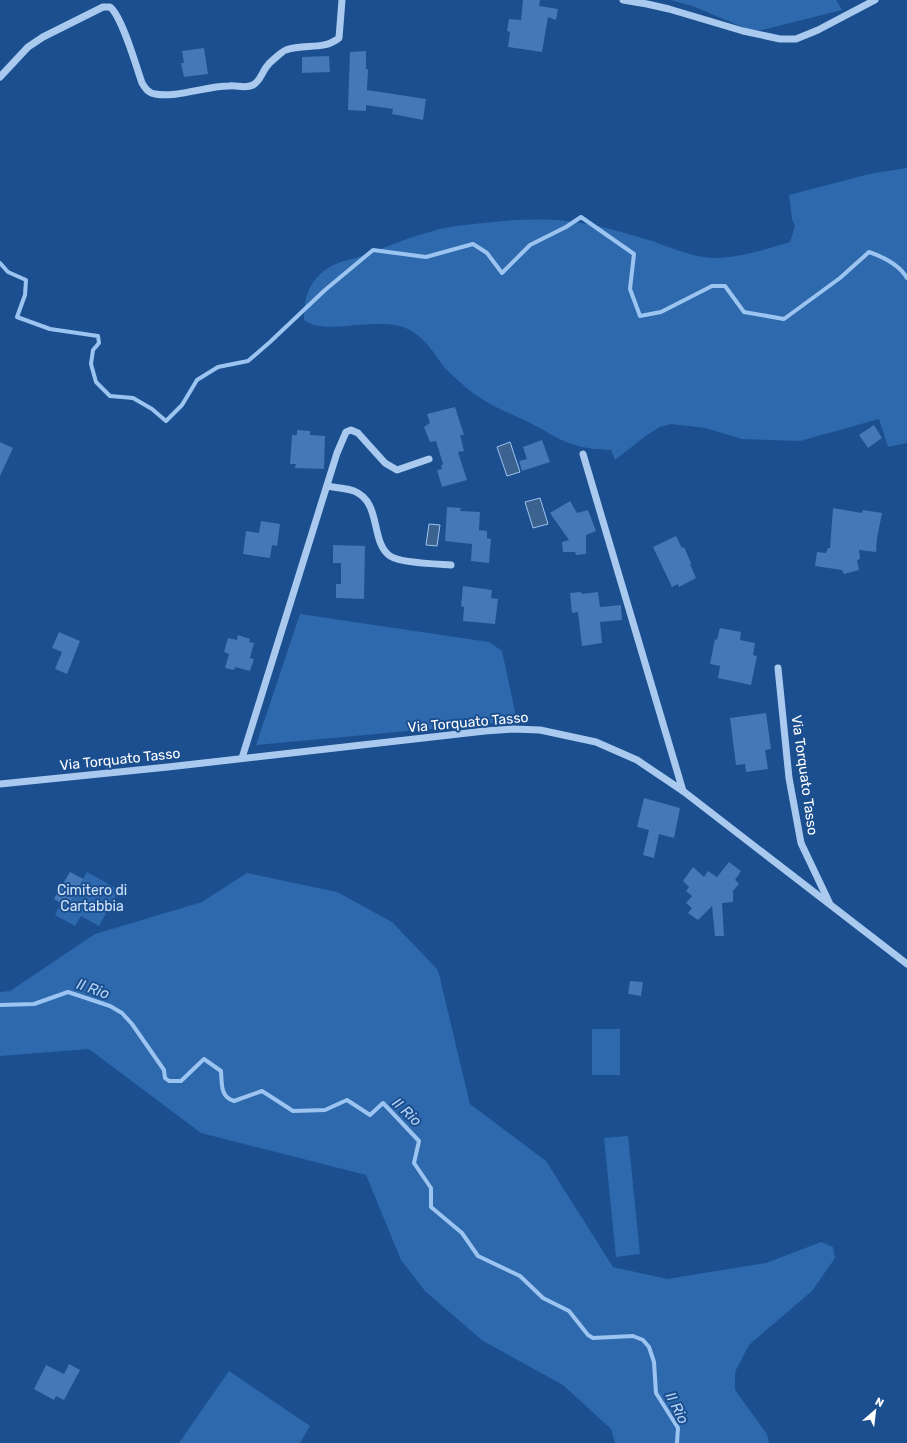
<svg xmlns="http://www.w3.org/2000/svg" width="907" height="1443" viewBox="0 0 907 1443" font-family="Rubik,sans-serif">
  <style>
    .green { fill: #2e69ad }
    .water { fill: #3c6290; stroke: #9cc4f0 }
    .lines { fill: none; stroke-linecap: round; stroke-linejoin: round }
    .stream { stroke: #9cc4f0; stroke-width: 4 }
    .building { fill: #4478b7 }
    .minor { stroke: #a9c9ee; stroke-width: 7 }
    .labels { text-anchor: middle; stroke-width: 4; stroke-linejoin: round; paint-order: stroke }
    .street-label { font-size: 14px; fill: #fff; stroke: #1b4f8f }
    .park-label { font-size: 14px; fill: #cfe3fa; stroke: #1b4f8f }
    .water-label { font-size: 15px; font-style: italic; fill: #b5d3f5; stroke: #1b4f8f }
  </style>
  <rect width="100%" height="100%" fill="#1b4f8f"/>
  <!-- green -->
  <g class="green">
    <path d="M671 0H836L842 10 754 32 695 7Z"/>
    <path d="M907 168V443L888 447 879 419 800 441 742 439 705 428 671 424 660 427 647 435 615 460 611 450C599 449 586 449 575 445 562 442 546 431 534 425 506 411 485 405 461 383 455 378 450 373 445 368 434 354 425 337 408 329 377 315 327 337 304 320 303 291 315 270 344 261 352 259 360 257 367 254 389 246 410 237 433 231 449 226 466 225 483 223 525 218 565 217 606 228 623 232 639 237 655 242 674 249 693 257 713 258 738 258 767 249 790 242L795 226 792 219 789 195 869 174Z"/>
    <path d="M300 614 489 642 502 651 517 721 256 745Z"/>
    <path d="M70 872 83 879 87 872 119 890 99 926 81 916 75 926 55 915 61 903 54 899Z"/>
    <path d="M247 873 337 892 392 922 438 970 470 1104 546 1161 613 1267 667 1279 766 1263 821 1242 833 1247 835 1258 812 1291 749 1345 735 1372V1390L767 1434 769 1443H615L611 1429 563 1385 483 1341 425 1291 401 1260 366 1175 201 1133 89 1049 0 1056V992L10 991 95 934 202 902Z"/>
    <rect x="592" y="1029" width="28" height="46"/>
    <path d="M628 1136 640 1254 616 1257 604 1138Z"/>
    <path d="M229 1371 310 1426 300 1443H179Z"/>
  </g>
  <!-- water -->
  <g class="water">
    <path d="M510 442 520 472 507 476 497 447Z"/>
    <path d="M540 498 548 524 533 528 525 502Z"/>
    <path d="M429 524 440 525 437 546 426 545Z"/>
  </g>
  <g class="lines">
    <!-- stream -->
    <g class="stream">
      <path d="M0 263 8 272 26 280 25 295 17 317 50 329 98 336 99 343 93 350 91 364 96 382 110 396 133 398 152 409 166 421 182 405 197 380 218 367 248 361 270 342 325 290 373 250 426 257 473 244 487 253 502 273 530 245 566 227 581 217 634 254 630 289 640 316 661 312 712 286H725L744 312 784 319 840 278 869 252C883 257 899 264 907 278"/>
      <path d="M0 1005 34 1004 68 992 110 1006 122 1013 132 1024 164 1070 165 1078 169 1081H181L204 1059 221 1071C222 1083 220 1097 234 1101L262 1091 293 1111 325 1110 347 1100 370 1115 383 1103 419 1141 414 1163 431 1188V1207L462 1233 478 1256 520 1276 543 1298 569 1311 588 1335 593 1338 633 1336 643 1340 649 1347 654 1362 656 1393 678 1428 677 1443"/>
    </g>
  </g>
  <!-- building -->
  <g class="building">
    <path d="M523 0H540L539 6 558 9 556 20 548 17 542 52 508 47 510 32 507 31 509 19 521 20Z"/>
    <path d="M204 48 208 74 184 77 181 63H184L182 51Z"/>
    <path d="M366 51V69H368L367 90 426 99 423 120 392 114 393 109 366 105V111L348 110 350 52Z"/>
    <path d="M329 56 330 72 302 73V57Z"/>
    <path d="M455 407 464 435H460L464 451 458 452 467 480 442 487 437 470 442 469 441 466 443 464 436 441 430 442 424 427 430 423 427 414Z"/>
    <path d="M874 425 882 438 868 448 859 435Z"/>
    <path d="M297 430 310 431V435L325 436 324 469 295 468 296 464H290L292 435H297Z"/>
    <path d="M542 440 550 462 522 471 519 461 527 459 523 447Z"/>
    <path d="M0 442 13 448 0 476Z"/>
    <path d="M570 501 577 513 588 510 596 531 586 535V554L576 555 575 552H563L562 542 569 540 550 513Z"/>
    <path d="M447 507 461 508 460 511 480 512 479 530 487 531V538L491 539 489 563 471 561 472 544 445 541Z"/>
    <path d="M833 508 862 513 863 510 882 513 877 538 876 552 859 550 860 559 857 560 859 570 844 574 842 570 815 566 817 552 826 553 828 548H830Z"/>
    <path d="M261 521 280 524 277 546 272 545 270 558 243 554 246 531 259 533Z"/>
    <path d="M676 536 682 548 684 547 691 563 690 564 696 578 679 587 678 584 672 587 653 547Z"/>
    <path d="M333 545 365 546 364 599 336 598V584H341V563H333Z"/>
    <path d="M463 586 492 590 491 598 498 599 495 624 463 621 464 607 461 606Z"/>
    <path d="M581 592 582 594 598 592 600 607 621 605 622 620 600 622 602 643 582 646 578 612 572 613 570 593Z"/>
    <path d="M720 628 741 632 740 640 755 643 753 655 757 656 751 685 718 678 720 666 710 664 715 639 717 640Z"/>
    <path d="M59 632 80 641 67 674 55 669 62 652 52 648Z"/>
    <path d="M238 635 250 639 249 642 254 643 250 658 254 659 250 671 235 667 234 670 225 668 229 654 224 652 228 638 237 640Z"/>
    <path d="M766 713 771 749 765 750 768 769 746 772 745 764 736 765 730 718Z"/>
    <path d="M644 798 680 808 674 838 659 834 654 858 643 855 649 830 637 827Z"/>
    <path d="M729 862 741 871 735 880 739 884 733 891V902L722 903 724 936H715L712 906 698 920 688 913 692 908 686 903 692 896 686 891 689 887 683 881 693 867 704 877 708 871 717 877Z"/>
    <path d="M70 872 83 879 67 906 54 899Z"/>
    <path d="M630 981 643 982 641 996 628 994Z"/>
    <path d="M69 1364 80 1370 64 1400 56 1396 54 1400 34 1389 46 1365 64 1374Z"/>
  </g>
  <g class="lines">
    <!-- minor -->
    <g class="minor">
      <path d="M623 0 647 4 669 9 743 31 780 39H796L818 30 875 0"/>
      <path d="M0 77 28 47 43 37 103 7H110C122 16 136 66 142 83 145 88 148 93 155 94 177 98 206 86 229 86 237 85 245 89 253 85 261 81 262 71 268 65 269 63 284 50 286 50 304 43 323 51 339 38L342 0"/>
      <path d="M583 454 683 791"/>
      <path d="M327 486C336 488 346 488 354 491 382 502 370 542 390 556 400 563 437 564 451 565"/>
      <path d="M778 668 789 778 801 843 829 902"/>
      <path d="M242 758 337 453 346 432 351 430 358 433 385 463 397 470 429 459"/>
      <path d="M0 784 168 767 485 731 513 729 540 730 596 742 637 760 683 791 907 964"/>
    </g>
  </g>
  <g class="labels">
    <!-- street labels -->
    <g class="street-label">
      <text transform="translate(468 722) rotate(-5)" y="5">Via Torquato Tasso</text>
      <text transform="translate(120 759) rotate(-6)" y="5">Via Torquato Tasso</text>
      <text transform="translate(805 775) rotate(82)" y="5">Via Torquato Tasso</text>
    </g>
    <!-- park labels -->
    <g class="park-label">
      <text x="92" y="895">Cimitero di<tspan x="92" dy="16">Cartabbia</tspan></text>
    </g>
    <!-- water labels -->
    <g class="water-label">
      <text transform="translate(93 989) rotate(19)" y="5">Il Rio</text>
      <text transform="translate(407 1112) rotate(43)" y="5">Il Rio</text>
      <text transform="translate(677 1408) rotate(63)" y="5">Il Rio</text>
    </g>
  </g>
  <!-- north arrow -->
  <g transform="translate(875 1411) rotate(28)" stroke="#1b4f8f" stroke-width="3" paint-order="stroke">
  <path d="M0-3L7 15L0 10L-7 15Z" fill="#ffffff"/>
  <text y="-6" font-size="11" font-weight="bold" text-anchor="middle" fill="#ffffff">N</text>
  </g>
</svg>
